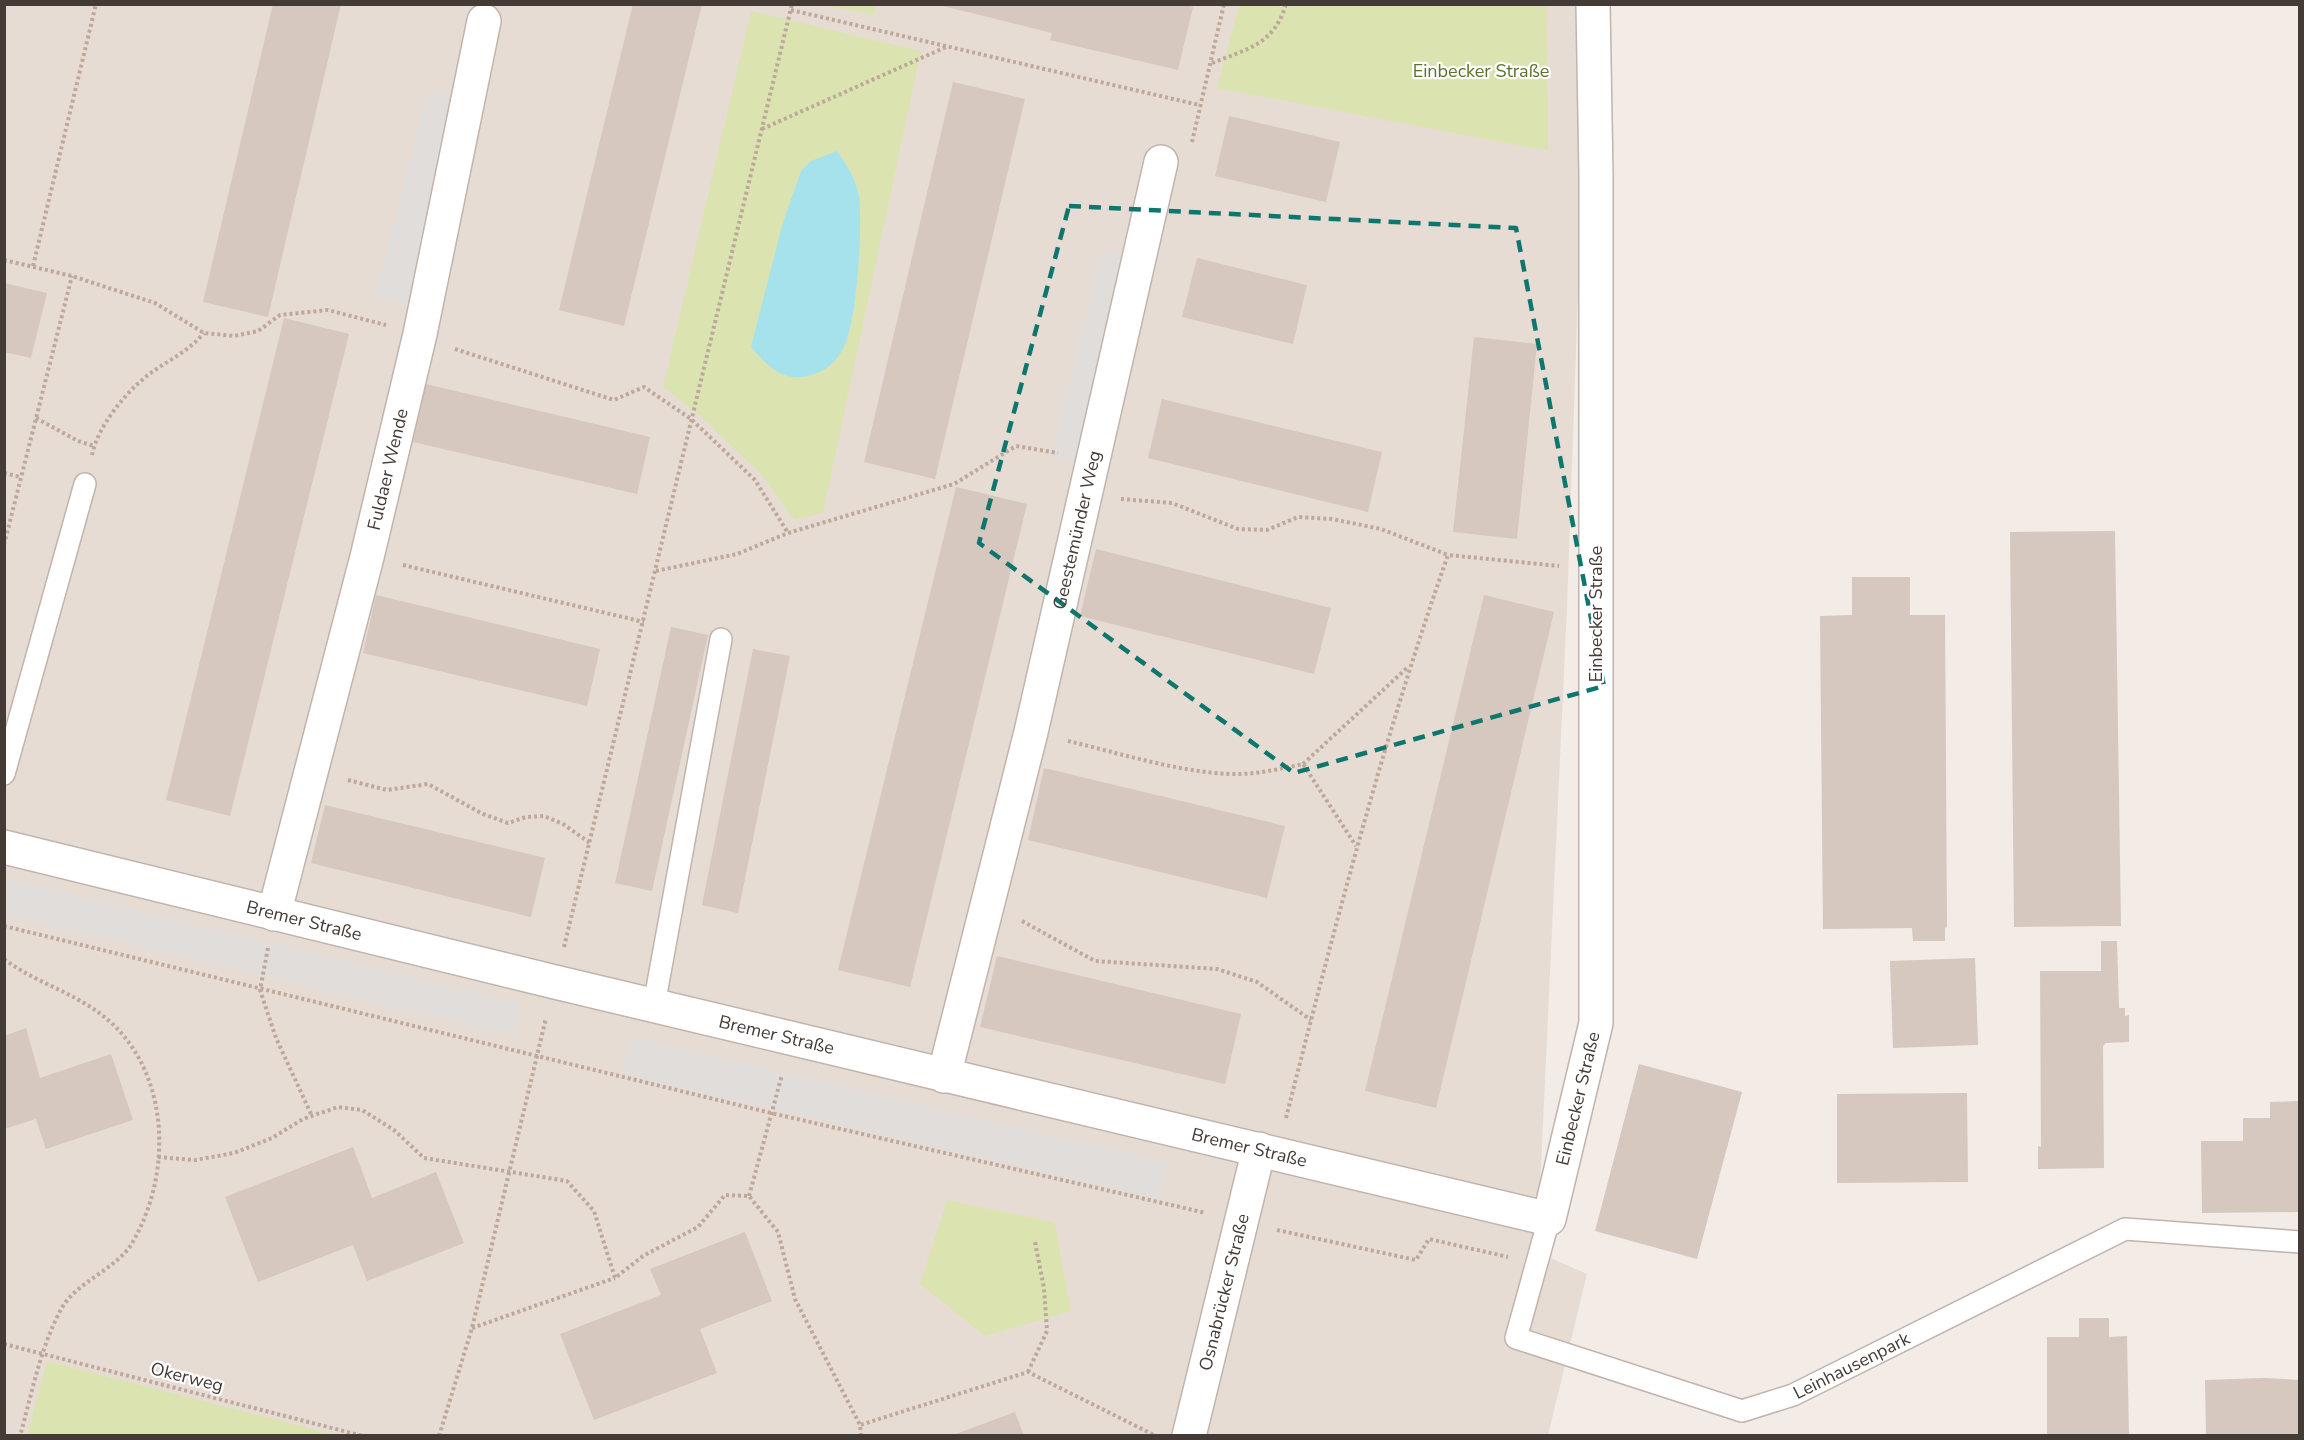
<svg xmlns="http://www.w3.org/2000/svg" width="2304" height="1440" viewBox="0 0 2304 1440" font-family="'Nunito Sans',sans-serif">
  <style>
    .residential { fill: #e6dcd4 }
    .green { fill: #dbe4b1 }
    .parking { fill: #e0dddb }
    .water { fill: #a5e2ec }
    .building { fill: #d6c7bf }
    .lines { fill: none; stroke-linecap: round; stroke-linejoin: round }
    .service-casing { stroke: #c0b4ac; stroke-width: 24 }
    .minor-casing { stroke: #c0b4ac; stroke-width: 36 }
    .path { stroke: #bea89b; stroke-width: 4; stroke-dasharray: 3 3; stroke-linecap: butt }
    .service { stroke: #fff; stroke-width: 21 }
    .minor { stroke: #fff; stroke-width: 33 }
    .marked { fill: none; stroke: #0f766e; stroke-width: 4.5; stroke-dasharray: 12 8; stroke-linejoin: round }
    .labels { text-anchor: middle; stroke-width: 4.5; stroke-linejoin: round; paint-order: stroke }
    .park-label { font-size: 18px; fill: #5a732c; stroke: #fff }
    .street-label { font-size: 18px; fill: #443b36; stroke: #fff }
  </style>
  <rect width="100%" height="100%" fill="#f2ebe6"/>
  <!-- residential -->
  <path class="residential" d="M5 5H1588L1567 608 1537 1252 1587 1274 1548 1435 5 1436Z"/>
  <!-- green -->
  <g class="green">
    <path d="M824 5H877L874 15Z"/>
    <path d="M1239 5H1547L1548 151 1217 88Z"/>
    <path d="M751 11 921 51 823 513 794 520 760 473 698 414 663 387Z"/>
    <path d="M947 1200 1055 1222 1071 1311 985 1336 920 1284Z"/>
    <path d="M47 1361 332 1434 331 1435H27Z"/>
  </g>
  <!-- parking -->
  <g class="parking">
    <path d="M427 91 458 99 406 304 375 296Z"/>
    <path d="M1102 249 1133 257 1081 462 1050 455Z"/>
    <path d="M5 878 521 1004 515 1035 5 914Z"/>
    <path d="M631 1037 1168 1162 1160 1199 623 1074Z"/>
  </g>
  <!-- water -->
  <path class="water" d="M837 151C846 164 856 179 859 196 863 224 857 325 843 349 835 364 824 372 808 376 781 382 768 366 751 347L783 222 801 171 811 161Z"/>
  <!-- building -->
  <g class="building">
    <path d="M273 4H341L268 317 203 302Z"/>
    <path d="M633 4H702L624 326 559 310Z"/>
    <path d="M935 4H1182L1193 7 1178 70 1050 40 1052 33Z"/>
    <path d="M953 82 1025 99 935 479 864 462Z"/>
    <path d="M1229 116 1340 142 1326 202 1215 176Z"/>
    <path d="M1197 258 1307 285 1293 344 1182 317Z"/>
    <path d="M4 283 47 293 31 358 4 352Z"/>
    <path d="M284 318 349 334 230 816 166 800Z"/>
    <path d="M1474 337 1537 344 1517 539 1453 532Z"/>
    <path d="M426 384 650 437 637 494 413 442Z"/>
    <path d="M1162 399 1382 452 1368 512 1148 458Z"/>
    <path d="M956 487 1027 504 910 987 838 970Z"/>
    <path d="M2115 531 2121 926 2014 927 2010 532Z"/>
    <path d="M1096 549 1331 608 1314 674 1080 616Z"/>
    <path d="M1852 577H1910V615H1945L1947 927 1945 928V941H1913L1912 928 1823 929 1820 616 1852 615Z"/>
    <path d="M376 595 600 649 587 706 363 653Z"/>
    <path d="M1484 595 1554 612 1436 1108 1365 1091Z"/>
    <path d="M671 627 708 635 652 891 615 883Z"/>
    <path d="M753 649 790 656 738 913 702 905Z"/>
    <path d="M1044 768 1285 826 1267 898 1028 840Z"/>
    <path d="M325 805 545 858 531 917 311 863Z"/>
    <path d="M2101 941H2117L2119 1008H2125V1016L2129 1015V1042L2106 1043 2103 1046 2104 1168 2038 1169V1146L2041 1147 2040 971H2101Z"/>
    <path d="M997 956 1241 1014 1225 1084 980 1027Z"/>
    <path d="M1975 958 1978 1045 1893 1048 1890 961Z"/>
    <path d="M26 1028 40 1078 111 1054 133 1120 46 1149 36 1119 4 1129V1036Z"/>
    <path d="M1639 1064 1742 1092 1697 1259 1595 1231Z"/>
    <path d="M1967 1093 1968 1182 1837 1183V1094Z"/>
    <path d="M2300 1101V1212L2202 1213 2201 1141H2243V1118H2270V1102Z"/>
    <path d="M353 1147 372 1198 436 1172 464 1243 367 1281 353 1245 258 1282 225 1197Z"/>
    <path d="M745 1232 772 1301 700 1329 717 1373 594 1420 560 1334 661 1295 650 1269Z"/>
    <path d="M2079 1318H2109V1337L2127 1336 2129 1436H2047V1337H2079Z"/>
    <path d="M2264 1378 2300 1380V1436H2206L2205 1380Z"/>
    <path d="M1015 1412 1024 1436H953V1435Z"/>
  </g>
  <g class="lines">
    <defs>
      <g id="service">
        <path d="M4 774 85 484"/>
        <path d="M654 1005 721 639"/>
        <path id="s1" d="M1549 1219 1516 1338 1742 1411 1793 1395 2125 1229 2300 1242"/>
      </g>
      <g id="minor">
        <path id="s2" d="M4 847 555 982 1549 1219 1596 1023V176L1593 4"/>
        <path id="s3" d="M274 914 367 557 420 334 484 21"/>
        <path id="s4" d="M944 1076 1031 732 1161 162"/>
        <path id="s5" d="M1189 1436 1259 1149"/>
      </g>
    </defs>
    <!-- service casing -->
    <use href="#service" class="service-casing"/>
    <!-- minor casing -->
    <use href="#minor" class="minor-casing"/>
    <!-- path -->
    <g class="path">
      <path d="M791 10 1199 105"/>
      <path d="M1212 63C1247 49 1274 45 1286 4"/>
      <path d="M762 129 946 47"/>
      <path d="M1192 142 1224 4"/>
      <path d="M4 260 72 276 155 303 204 333 234 336 258 331 280 315 328 310 386 325"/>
      <path d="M33 266 96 4"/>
      <path d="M455 349 614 400 644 387 691 419 755 480 788 533"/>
      <path d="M36 418 78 441 94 446"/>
      <path d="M92 455C98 426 125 393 148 375 167 361 189 351 204 333"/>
      <path d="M4 473 20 477"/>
      <path d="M1121 499 1172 503 1238 529 1267 530 1298 517 1332 519 1381 529 1448 555"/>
      <path d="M4 545 72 276"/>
      <path d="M403 565 644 622"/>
      <path d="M656 571 737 554 788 533 954 484 1016 446 1058 453"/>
      <path d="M1068 741C1119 753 1178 772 1230 774 1255 775 1279 769 1303 764L1356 846"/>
      <path d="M1303 764 1408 667"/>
      <path d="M348 780 387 790 428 784 483 814 508 823 526 817 544 816 563 824 590 843"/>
      <path d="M1022 921 1095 961 1217 969 1257 982 1311 1020"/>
      <path d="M4 926 771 1113 1206 1213"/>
      <path d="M564 947 792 4"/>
      <path d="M268 948 260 990 276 1038 312 1116"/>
      <path d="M4 959C42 988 88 994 123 1035 171 1092 169 1182 131 1245 116 1268 77 1283 63 1306 41 1344 32 1393 20 1436"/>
      <path d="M1286 1118C1334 929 1383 740 1448 555L1559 566"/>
      <path d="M158 1157 195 1160 234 1153 272 1138 303 1119 338 1107 362 1110 394 1130 424 1158 567 1181 594 1211 615 1278 643 1256 698 1227 725 1195 749 1196 778 1232 795 1299 860 1425"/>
      <path d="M749 1196 782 1075"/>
      <path d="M1277 1230 1416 1260 1429 1239 1508 1257"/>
      <path d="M472 1328 615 1278"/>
      <path d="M4 1344 363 1436"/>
      <path d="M1028 1372 1047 1331 1044 1288 1035 1242"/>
      <path d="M439 1436 472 1328 546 1018"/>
      <path d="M861 1436 860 1425 1028 1372 1154 1435"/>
    </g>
    <!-- service -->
    <use href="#service" class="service"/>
    <!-- minor -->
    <use href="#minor" class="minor"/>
  </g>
  <!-- marked area -->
  <path class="marked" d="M1069 206 1516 228 1604 686 1294 773 979 543Z"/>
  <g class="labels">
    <!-- park labels -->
    <g class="park-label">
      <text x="1481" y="77">Einbecker Straße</text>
    </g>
    <!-- street labels -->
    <g class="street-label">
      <text dy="6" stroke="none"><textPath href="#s3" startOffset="459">Fuldaer Wende</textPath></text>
      <text dy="6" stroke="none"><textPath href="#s4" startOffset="562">Geestemünder Weg</textPath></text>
      <text transform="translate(1596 614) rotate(-90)" y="6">Einbecker Straße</text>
      <text dy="6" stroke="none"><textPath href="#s2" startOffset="309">Bremer Straße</textPath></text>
      <text dy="6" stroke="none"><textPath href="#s2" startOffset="795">Bremer Straße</textPath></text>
      <text dy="6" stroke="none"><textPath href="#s2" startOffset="1713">Einbecker Straße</textPath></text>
      <text dy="6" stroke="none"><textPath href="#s2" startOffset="1281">Bremer Straße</textPath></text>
      <text dy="6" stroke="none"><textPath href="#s5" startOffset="148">Osnabrücker Straße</textPath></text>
      <text dy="6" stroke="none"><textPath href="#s1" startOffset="480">Leinhausenpark</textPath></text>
      <text transform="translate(187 1377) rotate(14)" y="6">Okerweg</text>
    </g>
  </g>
  <!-- border -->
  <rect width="2304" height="1440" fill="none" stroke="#443b36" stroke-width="12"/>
</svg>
